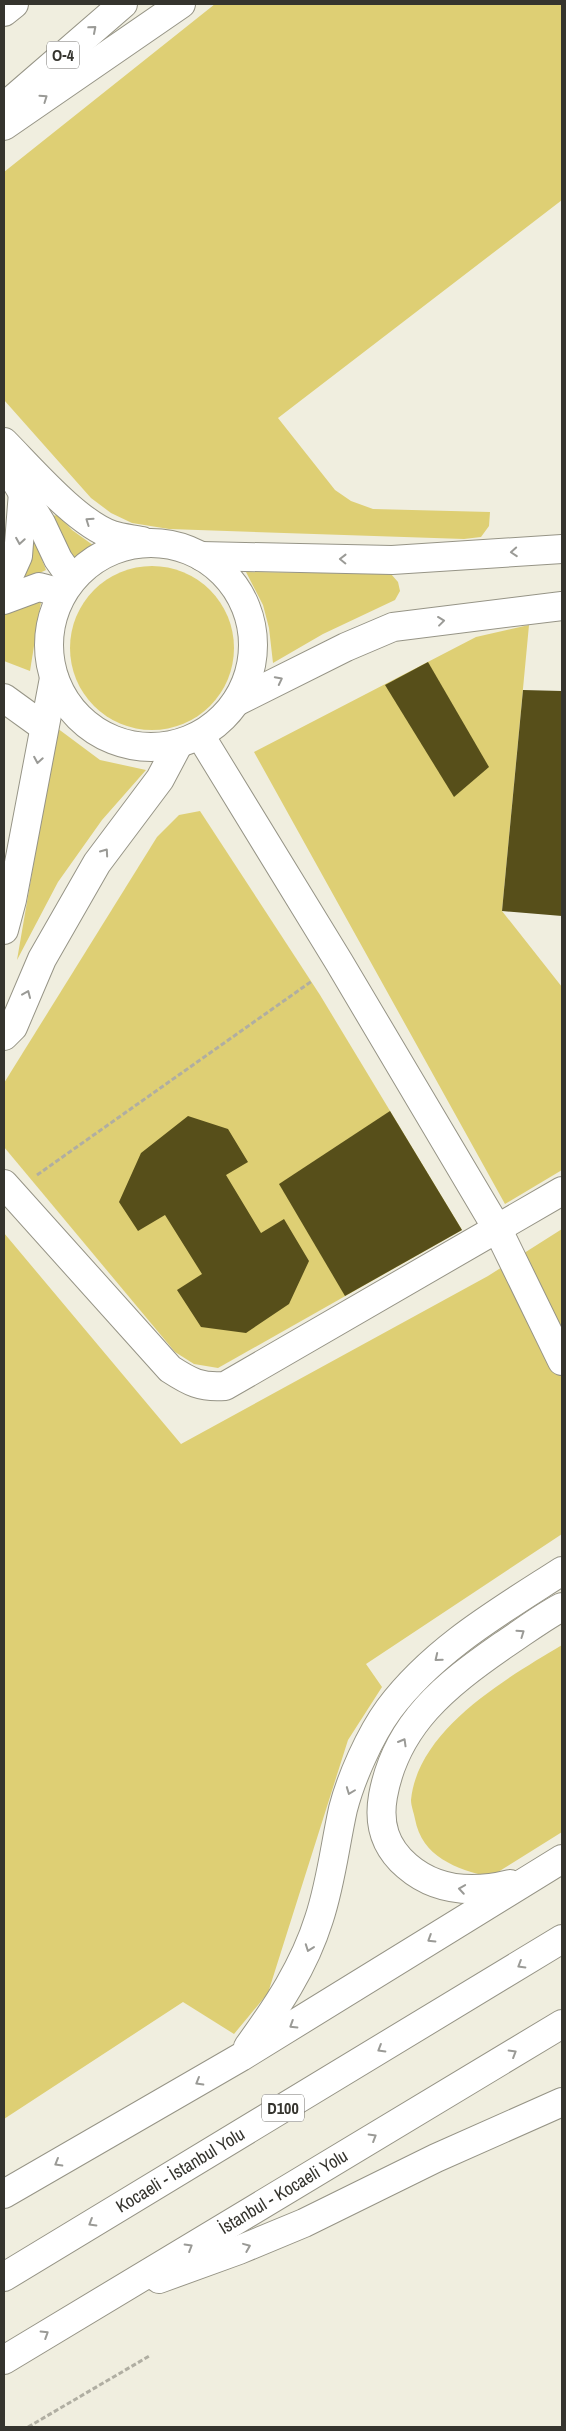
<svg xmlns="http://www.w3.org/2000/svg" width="566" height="2431" viewBox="0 0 566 2431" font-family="'Archivo Narrow',sans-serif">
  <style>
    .green { fill: #decf74 }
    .building { fill: #574f1a }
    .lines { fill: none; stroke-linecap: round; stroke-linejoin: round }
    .minor-casing { stroke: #969486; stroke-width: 30 }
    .major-casing { stroke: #969486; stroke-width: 30 }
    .highway-casing { stroke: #969486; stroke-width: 30 }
    .path { stroke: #b0aea2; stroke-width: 3; stroke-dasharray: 5 2.5; stroke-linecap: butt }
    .minor { stroke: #fff; stroke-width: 28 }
    .major { stroke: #fff; stroke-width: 28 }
    .highway { stroke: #fff; stroke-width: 28 }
    .oneway { stroke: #9a9a96 }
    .labels { text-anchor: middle; stroke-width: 5; stroke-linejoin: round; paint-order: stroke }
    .shield { fill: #fff; stroke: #72716d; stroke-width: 1 }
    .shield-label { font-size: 16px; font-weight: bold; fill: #35342e }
    .street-label { font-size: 18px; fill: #35342e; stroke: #fff }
  </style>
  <rect width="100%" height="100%" fill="#f0eedf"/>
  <!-- green -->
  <g class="green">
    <path d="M215 4H562V200L278 418 335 490 351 501 373 509 490 512 489 526 481 537 464 539 169 529 132 523 111 513 91 498 4 400V172Z"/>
    <path d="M58 515 72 530 97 548 68 560 51 516Z"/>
    <path d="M33 536 46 570 18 583Z"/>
    <circle cx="152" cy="648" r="82"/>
    <path d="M246 572 391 574 398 582 400 591 395 600 323 634 273 663 269 628 263 605Z"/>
    <path d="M42 596 30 671 4 661V610Z"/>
    <path d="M529 625 502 911 562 987V1170L505 1204 254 752 476 637Z"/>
    <path d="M57 728 100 760 146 770 102 820 58 882 17 960Z"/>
    <path d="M200 811 320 995 462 1230 218 1368 194 1364 175 1352 4 1147V1083L157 837 179 815Z"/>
    <path d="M562 1229V1534L366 1664 382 1687 348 1740 268 1993 234 2034 183 2002 4 2119V1233L181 1444 488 1276Z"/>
    <path d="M562 1645V1832L490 1877C456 1869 422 1857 415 1819 414 1813 411 1806 411 1800 418 1729 507 1678 562 1645Z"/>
  </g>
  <!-- building -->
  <g class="building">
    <path d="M428 662 489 767 454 797 385 685Z"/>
    <path d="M523 690 562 691V916L502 911Z"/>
    <path d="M390 1111 462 1230 345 1296 279 1184Z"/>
    <path d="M188 1116 228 1129 248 1162 226 1175 261 1233 284 1219 309 1261 289 1304 246 1333 201 1327 177 1290 202 1274 165 1215 138 1231 119 1202 141 1153Z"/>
  </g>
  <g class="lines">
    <defs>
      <g id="minor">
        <path d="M4 600 39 587 62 593"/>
        <path d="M4 698 44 727"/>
        <path d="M200 735 339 962 498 1230 562 1361"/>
        <path d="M4 1184 170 1369C190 1382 201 1388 225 1386L562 1191"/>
      </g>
      <g id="major">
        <path d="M4 442C30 468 77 523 112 535 121 538 132 539 142 541"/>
        <path d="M4 462 41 523 58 559 72 579"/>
        <circle cx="151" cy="645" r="102"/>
        <path d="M201 556 392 560 562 549"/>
        <path d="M4 587 18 556 23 492"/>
        <path d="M236 702 346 647 393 627 562 606"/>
        <path d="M4 930 12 900 54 678"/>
        <path d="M4 1036 13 1027 42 959 97 863 160 779 178 745"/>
        <path d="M510 1884C474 1893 437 1892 407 1866 385 1847 378 1824 383 1796 396 1724 446 1685 502 1646 522 1633 541 1618 562 1607"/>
        <path d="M248 2047C277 2007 304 1967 319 1919 331 1883 335 1845 343 1809 351 1778 370 1735 389 1709 434 1649 500 1611 562 1571"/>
        <path d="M4 2194 241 2057 562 1859"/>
      </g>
      <g id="highway">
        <path d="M4 12 14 4"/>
        <path d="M4 107 123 4"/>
        <path d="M4 126 181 4"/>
        <path id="s1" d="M4 2277 562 1939"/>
        <path d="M159 2279 239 2250 304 2223 436 2158 562 2102"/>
        <path id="s2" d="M4 2360 562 2024"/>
      </g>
    </defs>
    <!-- minor casing -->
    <use href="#minor" class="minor-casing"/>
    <!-- major casing -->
    <use href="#major" class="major-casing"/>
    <!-- highway casing -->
    <use href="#highway" class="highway-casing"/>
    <!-- path -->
    <g class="path">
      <path d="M37 1175 312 981"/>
      <path d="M28 2427 151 2355"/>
    </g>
    <!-- minor -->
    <use href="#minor" class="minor"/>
    <!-- major -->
    <use href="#major" class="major"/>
    <!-- highway -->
    <use href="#highway" class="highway"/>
  </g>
  <!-- one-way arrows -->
  <defs><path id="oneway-chevron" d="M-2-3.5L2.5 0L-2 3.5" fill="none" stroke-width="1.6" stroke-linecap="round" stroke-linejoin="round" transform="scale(1.25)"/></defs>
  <g class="oneway">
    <use href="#oneway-chevron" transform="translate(93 29) rotate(-41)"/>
    <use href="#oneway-chevron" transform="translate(44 98) rotate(-35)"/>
    <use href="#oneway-chevron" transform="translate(89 521) rotate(-145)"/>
    <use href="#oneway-chevron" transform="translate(20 541) rotate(99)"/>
    <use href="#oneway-chevron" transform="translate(514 552) rotate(176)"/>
    <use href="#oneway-chevron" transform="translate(343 559) rotate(-179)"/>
    <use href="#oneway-chevron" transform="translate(441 621) rotate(-7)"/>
    <use href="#oneway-chevron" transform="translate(279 680) rotate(-27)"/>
    <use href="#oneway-chevron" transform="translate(38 760) rotate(100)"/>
    <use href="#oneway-chevron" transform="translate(105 852) rotate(-55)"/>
    <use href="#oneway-chevron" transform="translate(27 994) rotate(-67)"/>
    <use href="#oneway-chevron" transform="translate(521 1633) rotate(-35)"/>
    <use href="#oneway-chevron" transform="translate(438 1658) rotate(141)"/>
    <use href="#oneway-chevron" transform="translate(403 1742) rotate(-60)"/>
    <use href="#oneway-chevron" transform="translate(350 1791) rotate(111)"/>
    <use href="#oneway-chevron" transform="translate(462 1889) rotate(-171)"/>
    <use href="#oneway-chevron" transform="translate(431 1939) rotate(148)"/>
    <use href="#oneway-chevron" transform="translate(309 1948) rotate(110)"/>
    <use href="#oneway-chevron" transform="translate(521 1965) rotate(149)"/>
    <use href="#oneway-chevron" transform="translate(293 2025) rotate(148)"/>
    <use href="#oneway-chevron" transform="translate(381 2049) rotate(149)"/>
    <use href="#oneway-chevron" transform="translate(513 2053) rotate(-31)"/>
    <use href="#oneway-chevron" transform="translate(199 2082) rotate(150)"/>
    <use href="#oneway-chevron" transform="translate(373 2137) rotate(-31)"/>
    <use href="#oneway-chevron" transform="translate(58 2163) rotate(150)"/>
    <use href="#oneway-chevron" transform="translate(92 2223) rotate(149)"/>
    <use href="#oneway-chevron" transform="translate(189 2247) rotate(-31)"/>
    <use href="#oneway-chevron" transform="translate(247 2247) rotate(-22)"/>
    <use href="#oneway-chevron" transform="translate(45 2334) rotate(-32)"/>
  </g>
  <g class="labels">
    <!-- shield labels -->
    <g class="shield">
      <rect x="47" y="41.5" width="32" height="27" rx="4"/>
      <rect x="262" y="2094.5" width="42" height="27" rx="4"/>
    </g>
    <g class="shield-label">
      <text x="63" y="61">O-4</text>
      <text x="283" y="2114">D100</text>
    </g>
    <!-- street labels -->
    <g class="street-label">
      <text dy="6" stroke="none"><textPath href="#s1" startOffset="206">Kocaeli - İstanbul Yolu</textPath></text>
      <text dy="6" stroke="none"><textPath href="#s2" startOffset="326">İstanbul - Kocaeli Yolu</textPath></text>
    </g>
  </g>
  <!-- border -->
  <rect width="566" height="2431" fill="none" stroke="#35342e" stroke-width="10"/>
</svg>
